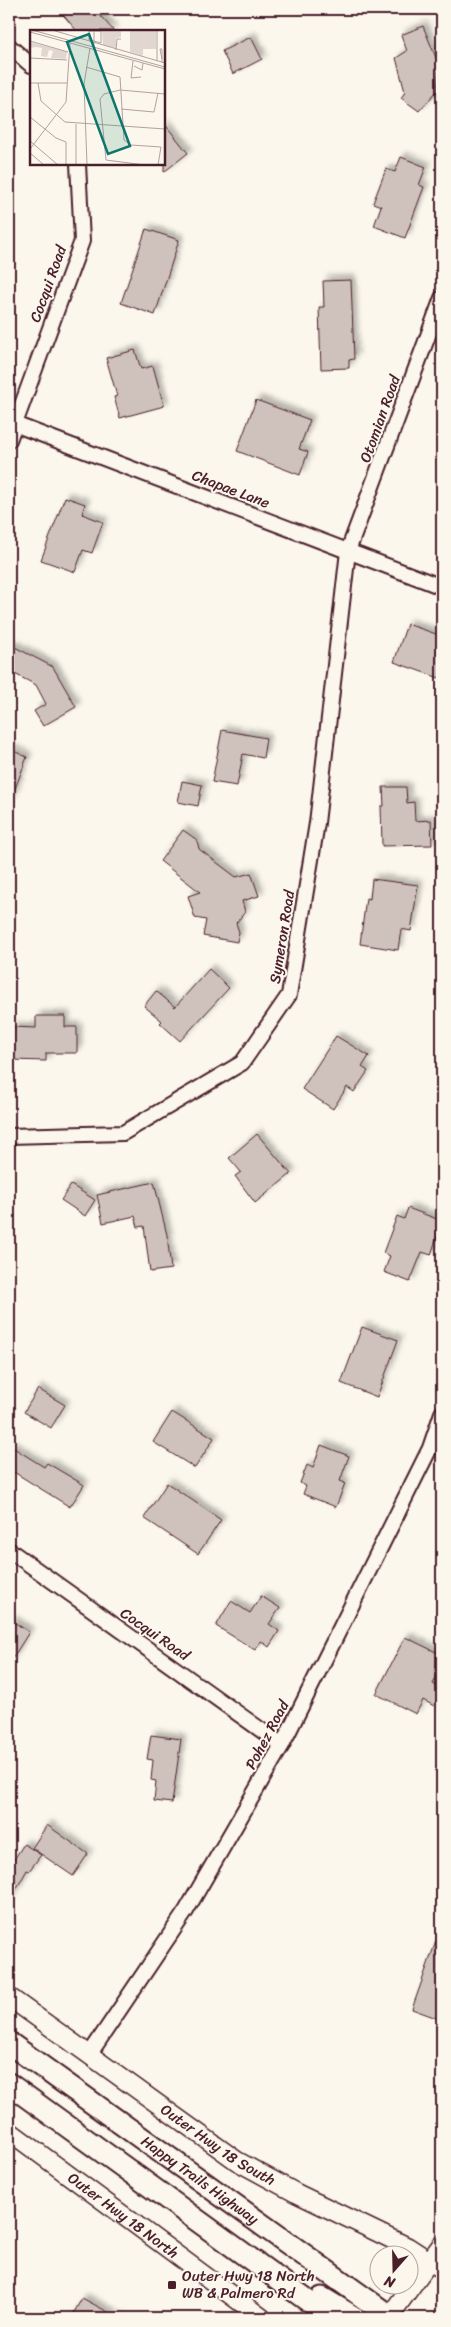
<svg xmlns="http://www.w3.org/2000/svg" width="451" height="2327" viewBox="0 0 451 2327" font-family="Sriracha,sans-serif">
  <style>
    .building { fill: #cfc2bc; stroke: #4a1f2b; filter: url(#shadow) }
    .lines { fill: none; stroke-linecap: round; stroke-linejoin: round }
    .minor-casing { stroke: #4a1f2b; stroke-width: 18 }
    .tertiary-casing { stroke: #4a1f2b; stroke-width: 21 }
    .primary-casing { stroke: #4a1f2b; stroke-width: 25 }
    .minor { stroke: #fbf7ec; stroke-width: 14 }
    .tertiary { stroke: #fbf7ec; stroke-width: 18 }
    .primary { stroke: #fbf7ec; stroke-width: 21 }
    .poi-dot { fill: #4a1f2b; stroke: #fbf7ec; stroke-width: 2 }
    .labels { text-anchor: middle; stroke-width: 4; stroke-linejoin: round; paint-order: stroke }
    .street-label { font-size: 15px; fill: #4a1f2b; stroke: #fbf7ec }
    .poi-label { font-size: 15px; fill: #4a1f2b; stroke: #fbf7ec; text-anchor: start }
    .inset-road { fill: none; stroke: #b4a19f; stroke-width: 1 }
    .view { fill: #0f766e; fill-opacity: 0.15; stroke: #0f766e; stroke-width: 2.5 }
    .inset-edge { fill: none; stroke: #4a1f2b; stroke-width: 2.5 }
  </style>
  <defs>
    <filter id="shadow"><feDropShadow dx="4.5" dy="-4.5" stdDeviation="2.5" flood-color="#0004"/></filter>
  </defs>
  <rect width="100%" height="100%" fill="#fbf7ec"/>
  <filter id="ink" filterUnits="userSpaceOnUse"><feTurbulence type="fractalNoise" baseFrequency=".02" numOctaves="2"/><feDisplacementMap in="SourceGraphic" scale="10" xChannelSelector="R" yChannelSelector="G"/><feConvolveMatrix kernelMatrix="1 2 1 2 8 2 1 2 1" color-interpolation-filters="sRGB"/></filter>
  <g filter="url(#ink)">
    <!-- building -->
    <g class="building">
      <path d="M58 9H94L114 31H77Z"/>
      <path d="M423 26 439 65 437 91 419 111 401 98 405 92 396 58 407 51 401 35Z"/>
      <path d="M251 37 262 59 233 74 222 51Z"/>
      <path d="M164 123 188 153 164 172Z"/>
      <path d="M401 157 426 167 419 185 424 187 405 238 374 226 381 206 373 203 386 169 395 172Z"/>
      <path d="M146 229 179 240 155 315 121 303Z"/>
      <path d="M351 280 354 359 349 360V368L321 369 319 307H324L323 281Z"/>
      <path d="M135 350 141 369 153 366 164 406 120 418 114 397 117 396 106 358Z"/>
      <path d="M256 400 310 420 299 449 308 452 300 475 237 451Z"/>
      <path d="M65 497 85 504 82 514 103 522 92 553 83 550 75 572 41 560Z"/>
      <path d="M407 624 442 636V679L394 662Z"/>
      <path d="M9 644 53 667 76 707 43 726 34 711 46 704 36 685 9 671Z"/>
      <path d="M222 730 266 738 263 758 243 754 237 786 212 782Z"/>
      <path d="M9 749 27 757 10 802H9Z"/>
      <path d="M182 781 202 785 198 806 178 802Z"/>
      <path d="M383 787H406L407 803 414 802 415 821 431 820 432 845 382 846 381 806H384Z"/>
      <path d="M183 830 197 840 199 849 236 877 251 873 259 896 242 901 245 912 236 923 239 932 237 942 203 936 206 920 195 918 188 896 200 892 160 861Z"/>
      <path d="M372 879 418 885 411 931 401 929 398 950 360 944 366 898 370 899Z"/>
      <path d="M209 969 229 988 180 1041 160 1023 162 1021 144 1006 156 991 175 1007Z"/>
      <path d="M36 1016H65V1027H77V1053H46V1061L11 1060 12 1027 36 1028Z"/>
      <path d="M336 1036 369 1056 362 1067 368 1071 354 1092 347 1087 333 1109 302 1089Z"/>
      <path d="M257 1134 291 1174 255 1203 235 1176 241 1172 229 1158Z"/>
      <path d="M154 1182 167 1235 171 1269 150 1272 144 1226 138 1227 135 1216 103 1223 97 1195Z"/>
      <path d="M71 1185 95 1200 85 1216 61 1200Z"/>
      <path d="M408 1208 442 1221 431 1255 422 1252 410 1282 384 1272 390 1256 383 1253 397 1216 404 1219Z"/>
      <path d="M362 1327 398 1340 377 1397 341 1383Z"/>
      <path d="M38 1389 65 1405 51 1428 24 1412Z"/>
      <path d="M172 1412 214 1438 195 1468 153 1442Z"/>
      <path d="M9 1445 44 1467 47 1463 84 1485 70 1507 9 1469Z"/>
      <path d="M321 1445 349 1456 340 1481 345 1483 336 1507 303 1494 306 1486 300 1483 307 1465 313 1468Z"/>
      <path d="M167 1483 221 1520 198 1554 144 1518Z"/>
      <path d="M261 1596 280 1608 269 1624 279 1631 269 1647 261 1641 255 1650 216 1626 231 1601 250 1613Z"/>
      <path d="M9 1619 29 1632 9 1664Z"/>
      <path d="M405 1637 442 1655V1666L433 1684 442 1689 434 1706 423 1700 416 1714 376 1694Z"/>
      <path d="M151 1735 181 1739 172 1803 154 1801 156 1781 151 1780 153 1760 147 1759Z"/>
      <path d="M47 1825 88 1854 73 1876 32 1848Z"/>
      <path d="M24 1844 41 1855 29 1871 27 1870 9 1902V1867Z"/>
      <path d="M440 1930H442V2020L412 2009Z"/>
      <path d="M82 2298 119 2318H71Z"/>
    </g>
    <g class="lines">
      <defs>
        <g id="minor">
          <path d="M9 46 31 65"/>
          <path d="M9 422 442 587"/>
          <path d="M9 440 82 241 78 164"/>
          <path d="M9 1136 123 1133 242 1063 289 995 317 823 348 551 442 298"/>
          <path d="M9 1550 282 1745"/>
          <path d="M89 2055 186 1911 282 1745 430 1448 442 1413"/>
        </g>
        <g id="tertiary">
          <path id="s1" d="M9 1997 237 2161 296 2193 408 2247 442 2269"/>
          <path id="s2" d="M9 2131 262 2318"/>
          <path d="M389 2317 442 2244"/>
        </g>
        <g id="primary">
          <path id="s3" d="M9 2043 392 2318"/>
          <path d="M9 2084 332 2318"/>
          <path d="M322 2298 355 2318"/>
        </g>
      </defs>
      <!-- minor casing -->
      <use href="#minor" class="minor-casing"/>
      <!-- tertiary casing -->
      <use href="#tertiary" class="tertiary-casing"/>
      <!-- primary casing -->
      <use href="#primary" class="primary-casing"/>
      <!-- minor -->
      <use href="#minor" class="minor"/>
      <!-- tertiary -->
      <use href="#tertiary" class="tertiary"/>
      <!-- primary -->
      <use href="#primary" class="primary"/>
    </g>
  </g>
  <!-- markers -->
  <rect class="poi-dot" x="167" y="2280" width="10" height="10" rx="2.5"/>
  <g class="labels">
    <!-- street labels -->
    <g class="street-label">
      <text transform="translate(48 284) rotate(-70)" y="5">Cocqui Road</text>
      <text transform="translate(380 419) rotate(-70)" y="5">Otomian Road</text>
      <text transform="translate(231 489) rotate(21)" y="5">Chapae Lane</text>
      <text transform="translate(282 937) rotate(-81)" y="5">Symeron Road</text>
      <text transform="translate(155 1634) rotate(35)" y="5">Cocqui Road</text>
      <text transform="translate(267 1735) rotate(-62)" y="5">Pohez Road</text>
      <text dy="5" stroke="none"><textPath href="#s1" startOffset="256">Outer Hwy 18 South</textPath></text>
      <text dy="5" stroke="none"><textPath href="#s3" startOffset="235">Happy Trails Highway</textPath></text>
      <text dy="5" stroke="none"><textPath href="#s2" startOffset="142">Outer Hwy 18 North</textPath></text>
    </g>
    <!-- poi labels -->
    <g class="poi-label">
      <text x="182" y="2281">Outer Hwy 18 North<tspan x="182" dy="17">WB &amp; Palmero Rd</tspan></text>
    </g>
  </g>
  <!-- overview -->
  <g transform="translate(30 30)">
    <rect width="135" height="135" fill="#fbf7ec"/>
    <path d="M72 0H91V7L86 8V18L73 15ZM100 0H126V19H113V26L100 22ZM0 12 37 22 36 29 21 28 23 21 19 20 17 27 11 26 12 18 6 17 0 18V27Z" fill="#e2d7d0"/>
    <path class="inset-road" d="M2 0 135 37M22 0 135 33M127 0V31M0 2 135 39M0 11 38 22M64 14V1H71V13L64 11 59 10V1H64M86 20 87 9H91M0 28 37 30M132 29 130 19H132V33M103 31 101 48 111 47M104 36 112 40 113 33M56 37 90 47 94 110 101 115 131 117 128 135M0 53H37M8 53 11 71 35 92 135 99M91 79 124 82 128 63M0 87 26 108 36 112V135M46 94V135M0 111 28 135M0 119 36 72 40 13M0 123 14 135M57 135 54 54 60 18M115 135 76 130 70 69 74 64 90 60 135 64"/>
    <path class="view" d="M59 4 100 116 78 124 37 12Z"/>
    <rect width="135" height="135" class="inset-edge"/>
  </g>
  <!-- margin -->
  <rect width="451" height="2327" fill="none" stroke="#fbf7ec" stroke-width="30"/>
  <rect x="15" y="15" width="421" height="2297" fill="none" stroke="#4a1f2b" stroke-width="2" filter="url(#ink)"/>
  <!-- north arrow -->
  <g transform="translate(394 2270) rotate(200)"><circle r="24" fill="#fbf7ec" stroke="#b4a19f"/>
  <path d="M0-4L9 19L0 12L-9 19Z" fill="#4a1f2b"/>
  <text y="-8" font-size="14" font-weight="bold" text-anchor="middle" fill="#4a1f2b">N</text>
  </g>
</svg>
